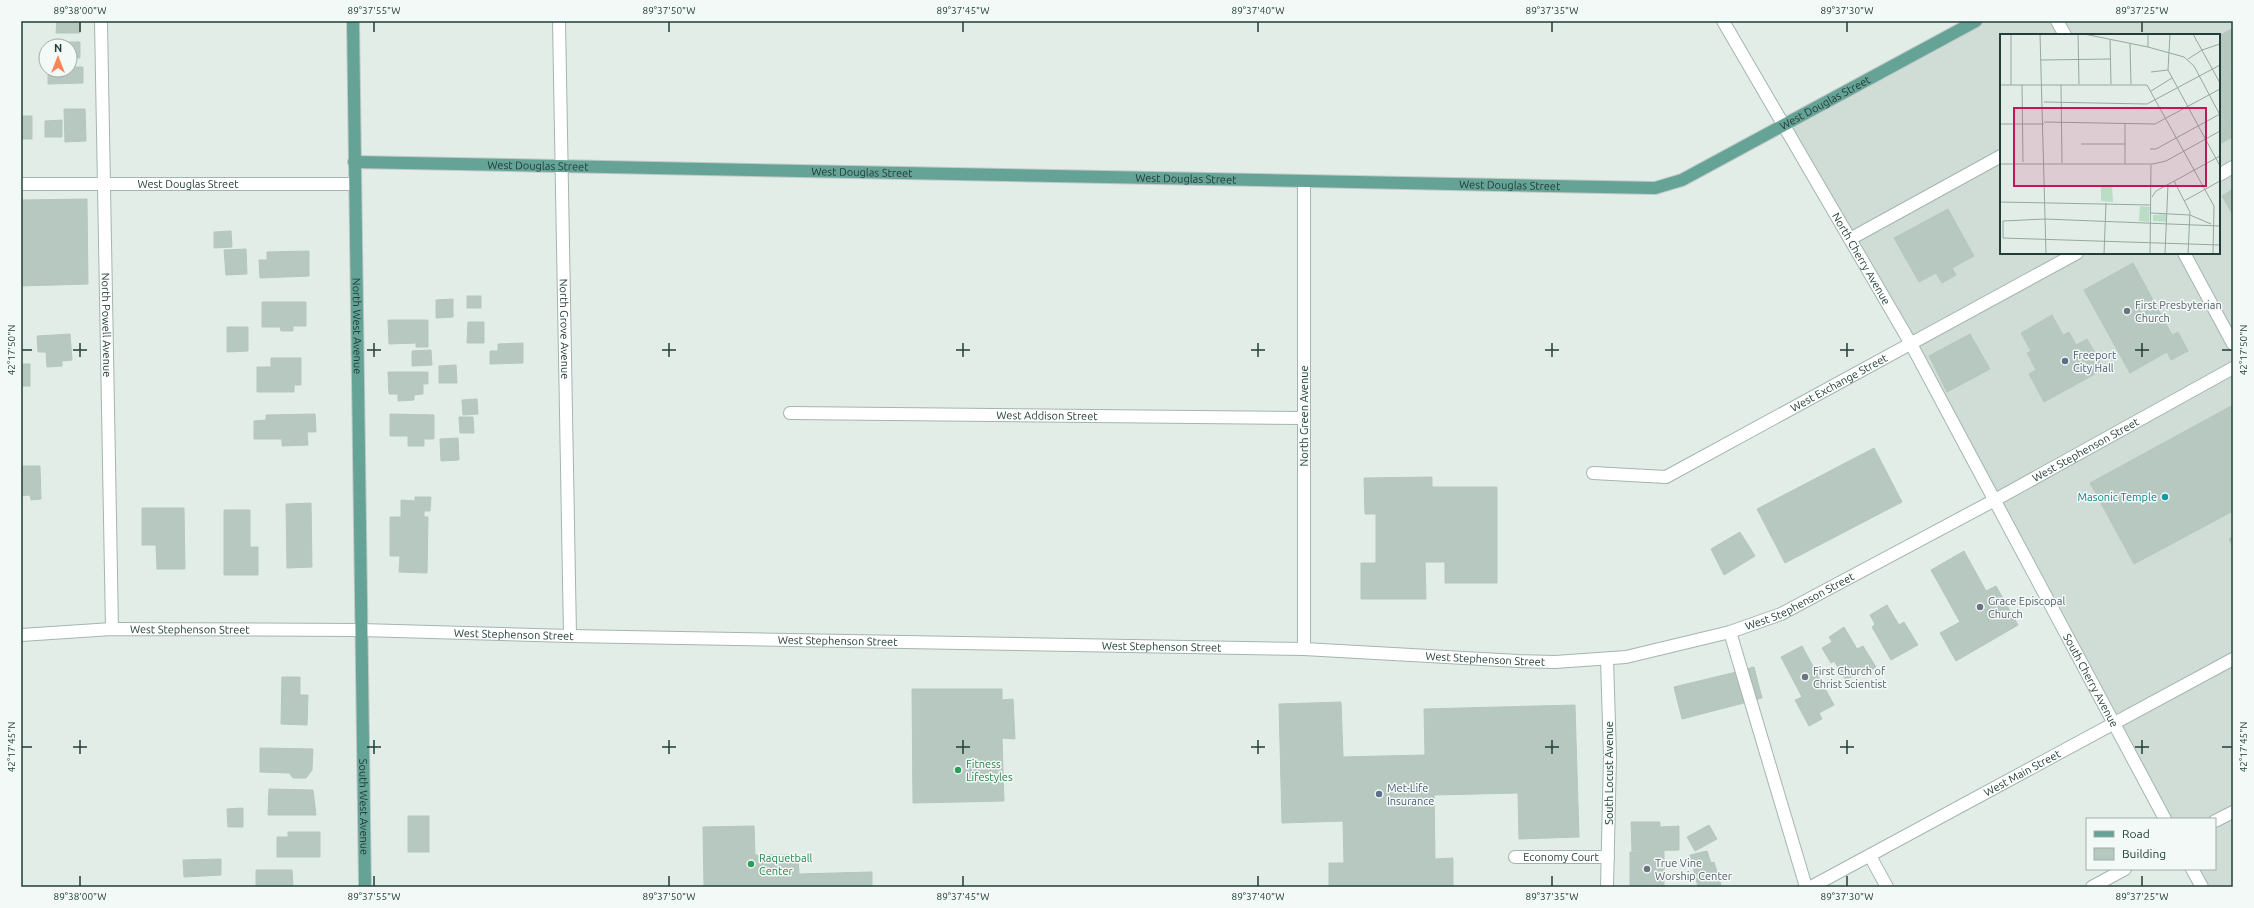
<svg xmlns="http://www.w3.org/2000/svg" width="2254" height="908" viewBox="0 0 2254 908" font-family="Ubuntu,sans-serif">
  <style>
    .built { fill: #d0ddd7; fill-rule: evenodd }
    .building { fill: #b7c8c1; stroke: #b4c7c0 }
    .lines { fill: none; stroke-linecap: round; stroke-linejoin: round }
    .minor-casing { stroke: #a4b5b0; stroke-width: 14 }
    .major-casing { stroke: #c1c9c7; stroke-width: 14 }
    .minor { stroke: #fff; stroke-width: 12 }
    .major { stroke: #65a396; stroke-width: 12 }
    .ticks { fill: none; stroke: #213e38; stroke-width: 1.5 }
    .worship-dot { fill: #6b7280; stroke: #f3f9f6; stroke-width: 1.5 }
    .service-dot { fill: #5c6f8a; stroke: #f3f9f6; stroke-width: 1.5 }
    .culture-dot { fill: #0f9aa8; stroke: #f3f9f6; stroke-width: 1.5 }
    .leisure-dot { fill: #2e9e5b; stroke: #f3f9f6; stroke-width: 1.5 }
    .labels { text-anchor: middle; stroke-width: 3; stroke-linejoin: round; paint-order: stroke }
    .street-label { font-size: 11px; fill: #213e38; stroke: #f3f9f6 }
    .worship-label { font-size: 11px; fill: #5b616d; stroke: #f3f9f6; text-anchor: start }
    .service-label { font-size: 11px; fill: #4e5e75; stroke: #f3f9f6; text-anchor: start }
    .culture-label { font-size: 11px; fill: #0d838f; stroke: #f3f9f6; text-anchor: end }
    .leisure-label { font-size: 11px; fill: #27864d; stroke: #f3f9f6; text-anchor: start }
    .inset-road { fill: none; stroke: #95a7a2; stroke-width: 1 }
    .view { fill: #c2185b; fill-opacity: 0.15; stroke: #c2185b; stroke-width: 2 }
    .inset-edge { fill: none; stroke: #213e38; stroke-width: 2 }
    .neatline { fill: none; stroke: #213e38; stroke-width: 1.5 }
    .ticks-label { font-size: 10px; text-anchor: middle; fill: #213e38 }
  </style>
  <rect width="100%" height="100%" fill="#e2ede8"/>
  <!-- built -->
  <path class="built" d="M1976 21H2233V887H2202L2192 869H2215V819H2165L1785 126ZM2001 35H2219V253H2001Z"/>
  <!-- building -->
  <g class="building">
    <path d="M57 21H80V33H56Z"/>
    <path d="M2233 28V78L2219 53V36Z"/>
    <path d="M48 42H80V58L70 57V46H48Z"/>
    <path d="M2219 53 2233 78V127L2219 102Z"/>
    <path d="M70 67H83V83L48 84V70H70Z"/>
    <path d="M2219 102 2233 127V137L2219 144Z"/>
    <path d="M64 109H85L86 141 65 142Z"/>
    <rect x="21" y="116" width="11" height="23"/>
    <path d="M62 120V137H45V121Z"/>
    <path d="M2233 189V215L2222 196Z"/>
    <path d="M87 199 88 284 21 286V200Z"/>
    <path d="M1948 209 1974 256 1952 268 1956 275 1942 283 1936 273 1919 282 1894 238Z"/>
    <path d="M231 231 232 247 214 248V232Z"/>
    <path d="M246 249 247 274 226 275 224 250Z"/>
    <path d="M309 251V276L260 278 259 260H267V252Z"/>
    <path d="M2133 263 2172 335 2178 332 2188 351 2171 360 2167 352 2130 373 2084 290Z"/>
    <rect x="467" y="296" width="14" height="12"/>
    <path d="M453 299V317L436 318V300Z"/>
    <path d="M262 302H306V326H293V331H281L280 327H262Z"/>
    <path d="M2052 315 2063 335 2069 332 2076 345 2087 339 2104 369 2044 402 2029 374 2036 370 2027 353 2031 351 2021 333Z"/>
    <path d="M388 320H428V347H416V343L389 344Z"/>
    <path d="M468 322H484V343H467Z"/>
    <path d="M227 327H248V351L227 352Z"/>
    <path d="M70 334 72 360 62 361V366L47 367 46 352H38L37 336Z"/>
    <path d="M1970 334 1990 369 1947 392 1929 356Z"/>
    <path d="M523 343V363L490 364V351H498V344Z"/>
    <path d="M431 350 432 365 412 366V351Z"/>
    <path d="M271 358H301V385H294V392H257V367H271Z"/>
    <rect x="21" y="364" width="9" height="22"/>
    <path d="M456 365 457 383H439V366Z"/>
    <path d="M388 372H428V384H423V394L414 395V400L398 401V394H389Z"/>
    <path d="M477 399 478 414 463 415 462 400Z"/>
    <path d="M2233 405V511L2134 564 2090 483Z"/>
    <path d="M315 414 316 432H307L308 445 282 446V439H254V421L266 420V415Z"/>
    <path d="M390 414 434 415V439H424V446H408V436H390Z"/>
    <path d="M459 417H473L474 433H460Z"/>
    <path d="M458 438 459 460 441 461 440 439Z"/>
    <path d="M1874 448 1902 502 1785 563 1757 509Z"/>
    <path d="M21 466H40L41 499 31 500 30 495 21 496Z"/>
    <path d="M1432 477V487H1497V583H1445V562H1425L1426 599H1361V563H1376V514H1365L1364 478Z"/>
    <path d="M415 497H431L430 511H424V517H428L427 573 399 572 400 556H390V517H401V500L415 501Z"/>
    <path d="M311 503 312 567 287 568 286 504Z"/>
    <path d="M142 508H184L185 569H157L156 545H142Z"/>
    <path d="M224 510H250V547H258V575H224Z"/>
    <path d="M1740 532 1755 556 1724 575 1711 549Z"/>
    <path d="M2233 536V547L2229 539Z"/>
    <path d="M1964 551 1986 591 1996 586 2018 625 1956 661 1940 633 1960 622 1931 570Z"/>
    <path d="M1887 605 1899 625 1904 622 1918 645 1891 660 1872 627 1875 624 1870 615Z"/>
    <path d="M1844 627 1857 649 1863 646 1876 667 1863 675 1860 671 1846 680 1834 661 1831 663 1822 648 1832 642 1829 637Z"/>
    <path d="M1802 646 1834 705 1819 713 1822 719 1809 726 1795 700 1802 697 1781 657Z"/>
    <path d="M1754 667 1762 698 1740 704 1732 673Z"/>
    <path d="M1732 673 1740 704 1682 719 1674 687Z"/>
    <path d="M282 677H300V695H308L307 725 281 724Z"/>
    <path d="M912 689H1002V700L1013 699 1015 739 1002 738 1004 801 913 803Z"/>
    <path d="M1341 702 1343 757 1425 755 1424 709 1575 705 1579 837 1519 839 1518 793 1434 795 1435 859 1453 858V887H1329V863H1344L1343 821 1282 823 1279 704Z"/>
    <path d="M260 748 313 749 312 770 306 778H293L289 773 260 772Z"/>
    <path d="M269 789 313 790 316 815H268Z"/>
    <path d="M243 808V827H228L227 809Z"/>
    <rect x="408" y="816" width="21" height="36"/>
    <path d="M1631 822H1660V827L1679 826V850L1632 851Z"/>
    <path d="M1709 825 1717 839 1695 851 1687 837Z"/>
    <path d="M754 826 755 855H798L799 874 872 872V887H704L703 827Z"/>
    <path d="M288 832H320V857H277V837H288Z"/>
    <path d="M1664 851V887H1630V852Z"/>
    <path d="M1707 851 1711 863 1714 862 1721 885 1698 887 1690 855Z"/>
    <path d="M221 859V875L184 877 183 860Z"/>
    <path d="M256 870H292L293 887H256Z"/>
  </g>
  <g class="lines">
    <defs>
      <g id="minor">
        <path id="s1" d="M101 21 112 629"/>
        <path id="s2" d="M559 21 570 636"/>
        <path id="s3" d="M1723 21 1911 344 2165 819"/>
        <path d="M2057 21 2065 35"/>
        <path d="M2219 175 2233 167"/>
        <path d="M1304 182V649"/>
        <path id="s4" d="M21 184H355"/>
        <path d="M1850 239 2001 156"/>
        <path d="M2184 253 2233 344"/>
        <path id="s5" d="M790 413 1304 418"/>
        <path id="s6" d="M1593 473 1666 477 2077 253"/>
        <path d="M1730 632 1806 887"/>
        <path id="s7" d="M21 635 112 629 361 630 570 636 1304 649 1518 661 1555 662 1626 657 1730 632 1781 614 1993 501 2233 368"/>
        <path d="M1607 659 1610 756 1607 887"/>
        <path d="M2215 821 2233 812"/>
        <path d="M1870 856 1887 887"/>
        <path id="s8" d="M1515 857H1608"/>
        <path d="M2192 869 2202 887"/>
        <path id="s9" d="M1811 887 2233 659"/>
        <path d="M2092 887 2125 869"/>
      </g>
      <g id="major">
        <path id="s10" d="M353 21 365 887"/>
        <path id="s11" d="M354 162 1655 188 1682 180 1976 21"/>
      </g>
    </defs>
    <!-- minor casing -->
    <use href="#minor" class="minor-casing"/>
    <!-- major casing -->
    <use href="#major" class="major-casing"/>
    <!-- minor -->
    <use href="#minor" class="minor"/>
    <!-- major -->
    <use href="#major" class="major"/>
  </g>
  <!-- ticks -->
  <path class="ticks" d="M80 22V32M374 22V32M669 22V32M963 22V32M1258 22V32M1552 22V32M1847 22V32M2142 22V32M80 343V357M374 343V357M669 343V357M963 343V357M1258 343V357M1552 343V357M1847 343V357M2142 343V357M22 350H32M73 350H87M367 350H381M662 350H676M956 350H970M1251 350H1265M1545 350H1559M1840 350H1854M2135 350H2149M2222 350H2232M80 740V754M374 740V754M669 740V754M963 740V754M1258 740V754M1552 740V754M1847 740V754M2142 740V754M22 747H32M73 747H87M367 747H381M662 747H676M956 747H970M1251 747H1265M1545 747H1559M1840 747H1854M2135 747H2149M2222 747H2232M80 876V886M374 876V886M669 876V886M963 876V886M1258 876V886M1552 876V886M1847 876V886M2142 876V886"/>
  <!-- markers -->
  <g class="worship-dot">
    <circle cx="2127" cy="311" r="4"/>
    <circle cx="1980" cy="607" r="4"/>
    <circle cx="1805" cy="677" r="4"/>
    <circle cx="1647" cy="869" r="4"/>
  </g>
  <g class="service-dot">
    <circle cx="2065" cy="361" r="4"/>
    <circle cx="1379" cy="794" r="4"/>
  </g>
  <circle class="culture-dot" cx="2165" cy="497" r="4"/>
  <g class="leisure-dot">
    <circle cx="958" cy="770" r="4"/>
    <circle cx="751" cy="864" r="4"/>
  </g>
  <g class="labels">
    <!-- street labels -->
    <g class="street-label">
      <text dy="4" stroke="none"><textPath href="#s11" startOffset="1492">West Douglas Street</textPath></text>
      <text dy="4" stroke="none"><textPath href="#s11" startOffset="184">West Douglas Street</textPath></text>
      <text dy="4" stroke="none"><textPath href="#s11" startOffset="508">West Douglas Street</textPath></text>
      <text dy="4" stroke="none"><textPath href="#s11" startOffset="832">West Douglas Street</textPath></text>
      <text dy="4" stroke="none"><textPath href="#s4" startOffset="167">West Douglas Street</textPath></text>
      <text dy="4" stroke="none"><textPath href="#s11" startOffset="1156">West Douglas Street</textPath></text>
      <text dy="4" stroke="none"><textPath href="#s3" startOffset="275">North Cherry Avenue</textPath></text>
      <text dy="4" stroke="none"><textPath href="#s1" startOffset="304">North Powell Avenue</textPath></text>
      <text dy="4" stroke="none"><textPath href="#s10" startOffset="305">North West Avenue</textPath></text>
      <text dy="4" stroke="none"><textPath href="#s2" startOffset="308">North Grove Avenue</textPath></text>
      <text dy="4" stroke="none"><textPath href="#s6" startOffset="270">West Exchange Street</textPath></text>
      <text dy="4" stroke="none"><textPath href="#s5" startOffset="257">West Addison Street</textPath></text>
      <text transform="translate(1304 416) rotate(-90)" y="4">North Green Avenue</text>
      <text dy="4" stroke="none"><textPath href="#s7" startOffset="2113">West Stephenson Street</textPath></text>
      <text dy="4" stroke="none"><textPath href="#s7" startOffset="1789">West Stephenson Street</textPath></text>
      <text dy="4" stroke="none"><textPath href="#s7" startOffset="169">West Stephenson Street</textPath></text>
      <text dy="4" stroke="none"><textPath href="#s7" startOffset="493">West Stephenson Street</textPath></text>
      <text dy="4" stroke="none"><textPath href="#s7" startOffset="817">West Stephenson Street</textPath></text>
      <text dy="4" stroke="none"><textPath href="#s7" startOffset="1141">West Stephenson Street</textPath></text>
      <text dy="4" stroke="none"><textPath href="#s7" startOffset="1465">West Stephenson Street</textPath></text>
      <text dy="4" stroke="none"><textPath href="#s3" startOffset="755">South Cherry Avenue</textPath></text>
      <text transform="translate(1609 773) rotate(-90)" y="4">South Locust Avenue</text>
      <text dy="4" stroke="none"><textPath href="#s9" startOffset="240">West Main Street</textPath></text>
      <text dy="4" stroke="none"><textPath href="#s10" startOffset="786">South West Avenue</textPath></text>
      <text dy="4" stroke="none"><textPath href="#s8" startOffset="46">Economy Court</textPath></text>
    </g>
    <!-- worship labels -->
    <g class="worship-label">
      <text x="2135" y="309">First Presbyterian<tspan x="2135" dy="13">Church</tspan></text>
      <text x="1988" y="605">Grace Episcopal<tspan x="1988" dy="13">Church</tspan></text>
      <text x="1813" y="675">First Church of<tspan x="1813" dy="13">Christ Scientist</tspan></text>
      <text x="1655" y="867">True Vine<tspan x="1655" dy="13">Worship Center</tspan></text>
    </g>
    <!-- service labels -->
    <g class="service-label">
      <text x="2073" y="359">Freeport<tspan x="2073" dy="13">City Hall</tspan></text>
      <text x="1387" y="792">Met-Life<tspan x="1387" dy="13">Insurance</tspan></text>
    </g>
    <!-- culture labels -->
    <g class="culture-label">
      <text x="2157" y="501">Masonic Temple</text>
    </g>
    <!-- leisure labels -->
    <g class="leisure-label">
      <text x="966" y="768">Fitness<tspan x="966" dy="13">Lifestyles</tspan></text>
      <text x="759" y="862">Raquetball<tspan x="759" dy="13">Center</tspan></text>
    </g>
  </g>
  <!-- overview -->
  <g transform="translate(2000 34)">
    <rect width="220" height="220" fill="#e2ede8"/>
    <path d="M101 151H112L113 168 101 167ZM140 172 150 173 149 188 139 187ZM166 180V188L153 187V181Z" fill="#badec5"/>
    <path class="inset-road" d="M11 0V51M40 0 46 220M78 0 79 50M84 0 148 13 184 23 194 32 220 81M170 0 168 36 220 132M193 0 220 49M110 5 111 50M130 10 131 50M148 13V0M188 25 202 16 220 10M41 26 110 25M151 38 168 36M0 51H147L214 172 213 220M22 51 23 128M61 51 62 129M151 57 172 44M44 68 147 70 220 31M44 88 155 90 220 55M0 90H44M125 90V130M81 110H125M150 115H156L220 80M0 130H153L166 127 220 97M174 147 190 178 188 220M152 163 156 157 220 122M184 167 220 147M0 168 151 171M151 179 190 181 211 190M220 192 45 185 3 187V204L220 211M104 220 106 169M150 220 151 131M165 220 168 150"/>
    <path class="view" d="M14 74H206V152H14Z"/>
    <rect width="220" height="220" class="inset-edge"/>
  </g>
  <!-- border -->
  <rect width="2254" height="908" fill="none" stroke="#f3f9f6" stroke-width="44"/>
  <!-- legend -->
  <rect x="2086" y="818" width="130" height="52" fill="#f3f9f6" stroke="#9faeaa"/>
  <rect x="2094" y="831" width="20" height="6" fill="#65a396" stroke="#9faeaa"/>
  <text x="2122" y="838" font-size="12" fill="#213e38">Road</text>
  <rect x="2094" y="848" width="20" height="12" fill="#b7c8c1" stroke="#9faeaa"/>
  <text x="2122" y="858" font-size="12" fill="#213e38">Building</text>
  <!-- north arrow -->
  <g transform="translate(58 58)"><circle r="19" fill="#f3f9f6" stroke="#9faeaa"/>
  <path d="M0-3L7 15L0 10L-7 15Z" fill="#f68457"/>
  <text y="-6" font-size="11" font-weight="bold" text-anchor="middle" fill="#213e38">N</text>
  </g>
  <rect x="22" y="22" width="2210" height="864" class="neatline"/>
  <g class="ticks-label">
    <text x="80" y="14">89°38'00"W</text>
    <text x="374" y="14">89°37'55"W</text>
    <text x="669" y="14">89°37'50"W</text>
    <text x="963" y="14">89°37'45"W</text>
    <text x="1258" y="14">89°37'40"W</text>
    <text x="1552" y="14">89°37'35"W</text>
    <text x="1847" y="14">89°37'30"W</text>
    <text x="2142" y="14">89°37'25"W</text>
    <text transform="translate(11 350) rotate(-90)" y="4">42°17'50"N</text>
    <text transform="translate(2243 350) rotate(-90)" y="4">42°17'50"N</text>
    <text transform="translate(11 747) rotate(-90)" y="4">42°17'45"N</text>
    <text transform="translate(2243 747) rotate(-90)" y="4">42°17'45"N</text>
    <text x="80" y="900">89°38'00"W</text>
    <text x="374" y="900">89°37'55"W</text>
    <text x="669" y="900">89°37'50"W</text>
    <text x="963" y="900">89°37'45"W</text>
    <text x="1258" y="900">89°37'40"W</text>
    <text x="1552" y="900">89°37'35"W</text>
    <text x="1847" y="900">89°37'30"W</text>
    <text x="2142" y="900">89°37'25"W</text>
  </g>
</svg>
